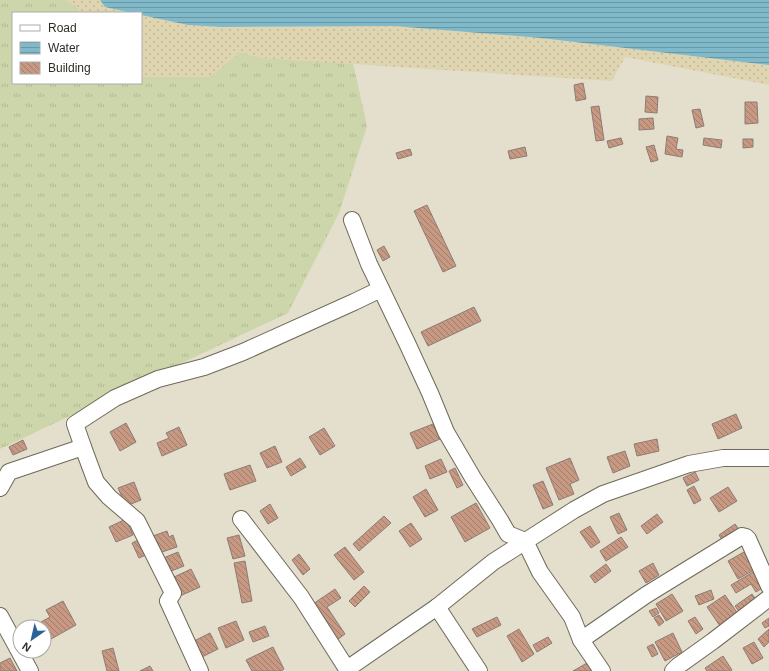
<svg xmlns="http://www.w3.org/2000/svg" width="769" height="671" viewBox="0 0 769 671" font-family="Arial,sans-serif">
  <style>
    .grass { fill: url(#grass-tufts) }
    .sand { fill: url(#sand-dots) }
    .water { fill: url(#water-rules) }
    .building { fill: url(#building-back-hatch); stroke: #8e7c74 }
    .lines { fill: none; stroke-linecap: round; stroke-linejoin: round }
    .street-casing { stroke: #6f6959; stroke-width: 18 }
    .street { stroke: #fff; stroke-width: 16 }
  </style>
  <defs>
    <pattern id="grass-tufts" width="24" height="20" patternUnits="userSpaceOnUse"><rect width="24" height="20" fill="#cdd6aa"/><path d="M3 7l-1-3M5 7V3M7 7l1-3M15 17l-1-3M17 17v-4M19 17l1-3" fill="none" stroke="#b0b892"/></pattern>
    <pattern id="sand-dots" width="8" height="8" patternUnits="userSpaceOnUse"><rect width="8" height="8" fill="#dfd5b0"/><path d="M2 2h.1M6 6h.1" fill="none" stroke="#c0b797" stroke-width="1.8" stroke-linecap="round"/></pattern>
    <pattern id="water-rules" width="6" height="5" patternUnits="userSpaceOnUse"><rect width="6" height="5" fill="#80b9ca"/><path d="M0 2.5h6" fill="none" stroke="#6997a4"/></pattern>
    <pattern id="building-back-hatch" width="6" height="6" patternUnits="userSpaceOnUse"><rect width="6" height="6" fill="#c79983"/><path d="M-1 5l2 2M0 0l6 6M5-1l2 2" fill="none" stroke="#a27d6b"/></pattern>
  </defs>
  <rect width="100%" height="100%" fill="#e4decc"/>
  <!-- grass -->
  <path class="grass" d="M0 0H67L78 8 80 13H13V83H141V77H210L240 52 261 58 353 63 367 126 339 213 288 313 0 449Z"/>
  <!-- sand -->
  <g class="sand">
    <path d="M67 0H100L105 7 132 13H80L78 8Z"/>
    <path d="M141 15 188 25 221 27 394 26 541 38 769 65V85L625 57 612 81 261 58 240 52 210 77H141Z"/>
  </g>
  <!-- water -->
  <path class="water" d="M100 0H769V65L541 38 394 26 221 27 188 25 141 15V13H132L105 7Z"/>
  <!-- building -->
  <g class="building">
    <path d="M583 83 586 99 576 101 574 85Z"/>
    <path d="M646 96 658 97 657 113 645 112Z"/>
    <path d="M745 102H757L758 123 745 124Z"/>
    <path d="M599 106 604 140 596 141 591 107Z"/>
    <path d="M700 109 704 126 696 128 692 110Z"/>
    <path d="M653 118 654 129 639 130V119Z"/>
    <path d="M667 136 678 138 676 149 683 150 682 157 665 154Z"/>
    <path d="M621 138 623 144 609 148 607 141Z"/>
    <path d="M704 138 722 140 721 148 703 145Z"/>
    <path d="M743 139H753V147L743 148Z"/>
    <path d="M654 145 658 160 651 162 646 147Z"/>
    <path d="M525 147 527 156 510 159 508 151Z"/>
    <path d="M410 149 412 155 398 159 396 153Z"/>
    <path d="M427 205 456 266 443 272 414 211Z"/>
    <path d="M384 246 390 257 383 261 377 250Z"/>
    <path d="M474 307 481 321 428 346 421 332Z"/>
    <path d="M736 414 742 428 718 439 712 424Z"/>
    <path d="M126 423 136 442 120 451 110 432Z"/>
    <path d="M433 424 440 439 417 449 410 433Z"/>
    <path d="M179 427 187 445 162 456 157 443 169 438 166 433Z"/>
    <path d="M324 428 335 446 320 455 309 437Z"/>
    <path d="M657 439 659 451 637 456 634 444Z"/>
    <path d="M23 440 27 449 13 455 9 447Z"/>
    <path d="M275 446 282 462 267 468 260 453Z"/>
    <path d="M625 451 630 466 613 473 607 457Z"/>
    <path d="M300 458 306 467 291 476 286 467Z"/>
    <path d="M570 458 579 480 570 484 574 494 559 500 546 468Z"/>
    <path d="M441 459 447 472 430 479 425 466Z"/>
    <path d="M250 465 256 481 230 490 224 474Z"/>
    <path d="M455 468 463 485 457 488 449 471Z"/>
    <path d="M695 472 699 480 687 486 683 478Z"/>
    <path d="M543 481 553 505 543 509 533 485Z"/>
    <path d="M134 482 141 500 126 506 118 488Z"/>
    <path d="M694 486 701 500 694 504 687 490Z"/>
    <path d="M728 487 737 501 719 512 710 498Z"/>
    <path d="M426 489 438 510 425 517 413 497Z"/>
    <path d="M476 503 490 528 465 542 451 517Z"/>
    <path d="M270 504 278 518 268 524 260 511Z"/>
    <path d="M619 513 627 530 618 534 610 517Z"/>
    <path d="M657 514 663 522 647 534 641 526Z"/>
    <path d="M384 516 391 523 359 551 353 544Z"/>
    <path d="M126 519 133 535 116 542 109 527Z"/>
    <path d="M411 523 422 539 410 547 399 531Z"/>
    <path d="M735 524 741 532 724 543 719 535Z"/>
    <path d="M590 526 600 542 591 548 580 532Z"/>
    <path d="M167 531 169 537 173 535 177 547 156 554 150 537Z"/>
    <path d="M239 535 245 556 233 559 227 538Z"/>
    <path d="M621 537 628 547 606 561 600 551Z"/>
    <path d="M140 539 148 554 139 558 132 543Z"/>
    <path d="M345 547 364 572 354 580 334 555Z"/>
    <path d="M178 552 184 566 166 573 161 559Z"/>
    <path d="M744 552 754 570 738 579 728 561Z"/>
    <path d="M299 554 310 569 303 575 292 560Z"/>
    <path d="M245 561 252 601 242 603 234 563Z"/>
    <path d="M653 563 659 575 646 583 639 571Z"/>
    <path d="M606 564 611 571 595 583 590 576Z"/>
    <path d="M191 569 200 587 180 596 172 578Z"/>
    <path d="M755 571 764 587 756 592 751 584 736 593 731 585Z"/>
    <path d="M364 586 370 592 355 607 349 601Z"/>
    <path d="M335 589 341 598 327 607 345 634 337 640 313 604Z"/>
    <path d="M711 590 714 599 699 605 695 596Z"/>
    <path d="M672 594 683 611 666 621 656 604Z"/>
    <path d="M752 594 759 604 742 616 735 606Z"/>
    <path d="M725 595 738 614 720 626 707 607Z"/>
    <path d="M63 601 76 625 51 639 41 622 50 617 46 610Z"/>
    <path d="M656 608 659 613 653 617 649 611Z"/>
    <path d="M659 615 664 622 659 626 654 618Z"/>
    <path d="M497 617 501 625 477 637 472 629Z"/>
    <path d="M695 617 703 629 696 634 688 621Z"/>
    <path d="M769 618V626L765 628 762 623Z"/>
    <path d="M236 621 244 640 226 648 218 628Z"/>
    <path d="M265 626 269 636 253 642 249 632Z"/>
    <path d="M519 629 534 654 522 662 507 636Z"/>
    <path d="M769 629V642L764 647 758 639Z"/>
    <path d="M210 633 218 649 198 659 190 643Z"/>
    <path d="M673 633 682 652 665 661 655 642Z"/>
    <path d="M548 637 552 643 537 652 533 645Z"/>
    <path d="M754 642 763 658 752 664 743 648Z"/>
    <path d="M653 644 658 654 652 657 647 647Z"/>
    <path d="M273 647 284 669 281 671H252L246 660Z"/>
    <path d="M113 648 119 671H107L102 651Z"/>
    <path d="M723 656 732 670 730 671H707L705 668Z"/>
    <path d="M10 658 17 671H0V663Z"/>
    <path d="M587 663 591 670 589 671H573Z"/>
    <path d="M150 666 153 671H140Z"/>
  </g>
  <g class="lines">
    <defs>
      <g id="street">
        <path d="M352 220 369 264 407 343 430 393 446 432 473 478 500 520 508 534 525 541 540 572 572 617 581 640 602 671"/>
        <path d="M83 447 75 424 115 398 158 379 204 367 243 352 354 302 381 289"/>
        <path d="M0 488 9 472 83 447 96 482 109 497 137 521 173 593 168 601 200 671"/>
        <path d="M241 519 301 597 347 669 437 607 493 562 574 510 603 494 689 464 723 458H769"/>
        <path d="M437 607 479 671"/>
        <path d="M0 616 30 671"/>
        <path d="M581 640 646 595 742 536 746 537 748 539 769 586"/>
        <path d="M673 671 678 666 713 641 769 598"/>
      </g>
    </defs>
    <!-- street casing -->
    <use href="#street" class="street-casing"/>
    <!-- street -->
    <use href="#street" class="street"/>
  </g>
  <!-- legend -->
  <rect x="12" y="12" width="130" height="72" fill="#ffffff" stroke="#acaba8"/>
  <rect x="20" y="25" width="20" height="6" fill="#ffffff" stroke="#acaba8"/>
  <text x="48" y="32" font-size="12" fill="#302d26">Road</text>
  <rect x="20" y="42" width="20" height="12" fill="url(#water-rules)" stroke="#acaba8"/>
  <text x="48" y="52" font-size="12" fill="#302d26">Water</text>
  <rect x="20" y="62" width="20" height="12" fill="url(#building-back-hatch)" stroke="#acaba8"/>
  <text x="48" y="72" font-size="12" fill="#302d26">Building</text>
  <!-- north arrow -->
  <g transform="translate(32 639) rotate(214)"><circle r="19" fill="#ffffff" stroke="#acaba8"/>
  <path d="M0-3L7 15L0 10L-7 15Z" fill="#2a639b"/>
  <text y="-6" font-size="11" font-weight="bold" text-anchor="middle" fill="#302d26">N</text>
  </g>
</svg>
